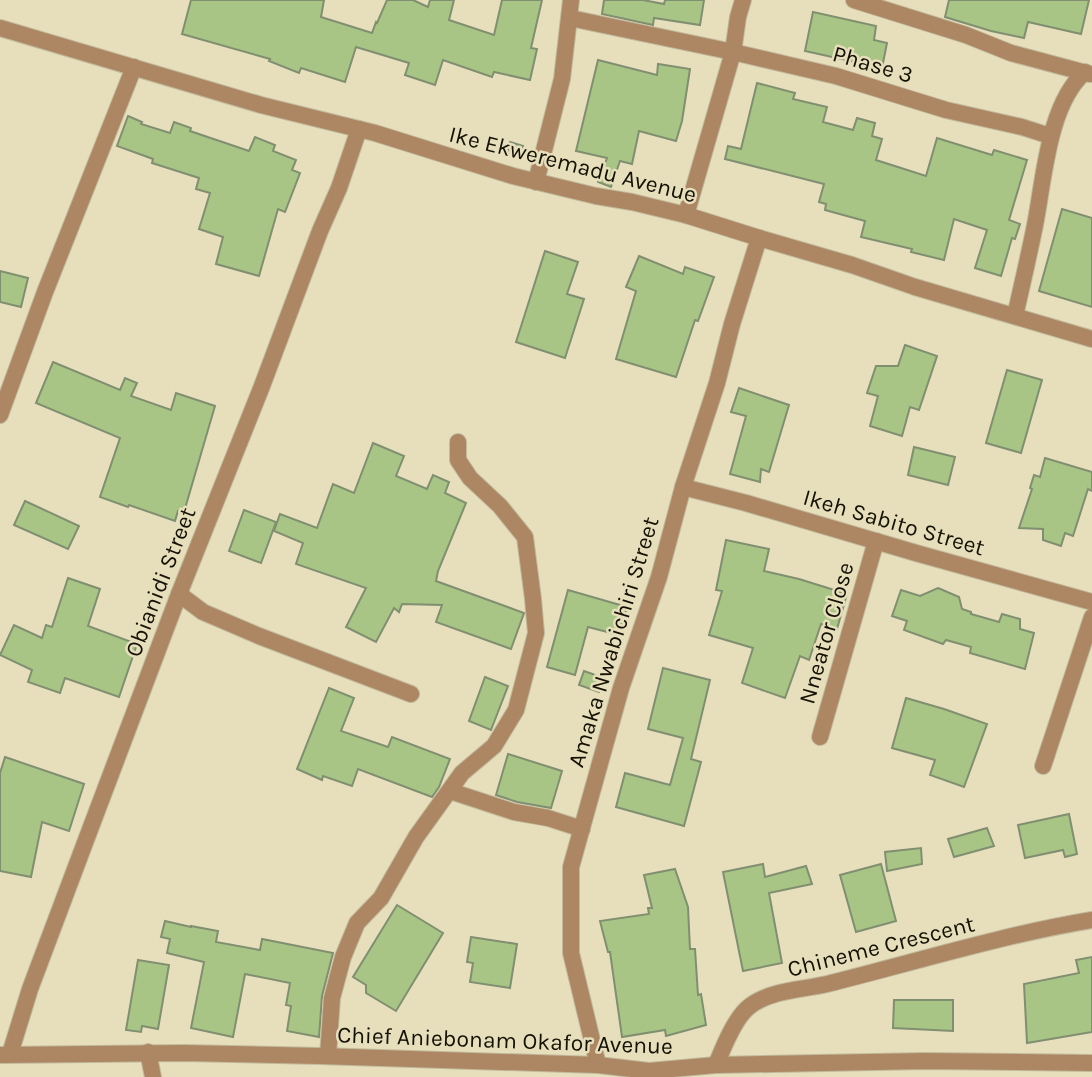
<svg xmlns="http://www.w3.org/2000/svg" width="1092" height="1077" viewBox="0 0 1092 1077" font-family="Karla,sans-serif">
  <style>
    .building { fill: #a8c585; stroke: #818f71; stroke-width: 2 }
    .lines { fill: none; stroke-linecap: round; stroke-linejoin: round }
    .street-casing { stroke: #c1ba9b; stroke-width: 18 }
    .street { stroke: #ad8663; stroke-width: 16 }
    .labels { text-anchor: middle; stroke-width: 5; stroke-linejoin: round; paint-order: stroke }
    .street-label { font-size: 23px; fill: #141105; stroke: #e7dfbc }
  </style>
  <rect width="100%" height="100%" fill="#e7dfbc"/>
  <!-- building -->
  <g class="building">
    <path d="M191 0H324L321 17 372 33 376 22 377 23 387 0H413L428 7 430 0H454L449 20 494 35 502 0H542L531 48 537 49 530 80 494 72 492 77 443 60 435 85 405 75 409 63 356 47 345 82 301 68 299 73 269 61 270 59 182 34Z"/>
    <path d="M604 0H643L664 4 665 0H704L700 25 654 18 653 25 602 14Z"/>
    <path d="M949 0H1089L1081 34 1028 22 1024 38 991 31 945 17Z"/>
    <path d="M813 12 876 26 874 40 887 43 882 68 805 51Z"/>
    <path d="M598 60 657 75 658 64 690 69 682 121 676 141 639 131 632 164 620 161 611 187 598 182 607 158 576 151Z"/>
    <path d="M757 83 795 93 793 99 827 107 823 122 853 130 857 118 875 123 872 136 882 139 876 160 926 176 937 138 992 155 994 150 1027 160 1009 220 1020 224 1015 239 1012 238 1001 276 975 268 987 230 954 219 944 260 911 252 912 249 861 237 865 221 825 210 826 204 819 202 824 184 725 159 728 146 741 149Z"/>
    <path d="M128 116 142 122 141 124 170 133 174 122 191 128 190 131 249 151 255 137 275 145 273 151 296 160 292 170 300 173 285 212 278 209 259 276 216 264 223 237 199 229 210 193 196 189 199 178 152 163 153 159 117 146Z"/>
    <path d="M510 142 523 146 520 158 507 154Z"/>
    <path d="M1062 209 1092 218V307L1039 291Z"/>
    <path d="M545 251 578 262 567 294 584 299 565 358 516 342Z"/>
    <path d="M639 256 683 274 685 267 714 277 698 321 695 320 676 377 616 359 636 291 626 287Z"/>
    <path d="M0 271 28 278 21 307 0 302Z"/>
    <path d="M905 345 937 356 919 410 910 407 902 436 870 426 878 396 867 393 876 366H898Z"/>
    <path d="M53 362 120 390 125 378 137 383 131 396 171 410 176 393 215 406 184 512 178 511 175 521 129 505 128 507 100 497 120 438 36 403Z"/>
    <path d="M1007 370 1042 380 1021 453 986 443Z"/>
    <path d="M739 388 789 405 769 472 761 469 760 482 730 474 746 416 731 412Z"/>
    <path d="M373 443 404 456 396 476 427 489 433 475 449 482 445 493 466 503 438 571 436 581 524 613 511 649 436 622 442 605 402 604 399 612 394 608 376 642 346 627 366 588 296 564 303 543 274 531 280 514 317 528 333 484 354 493Z"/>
    <path d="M914 447 955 457 948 485 908 475Z"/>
    <path d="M1045 458 1092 472V491L1088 489 1073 536 1065 533 1061 546 1043 540V529L1019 528 1032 489 1030 488 1034 475 1040 477Z"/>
    <path d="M25 501 79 526 68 549 14 525Z"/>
    <path d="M244 510 276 522 261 563 229 551Z"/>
    <path d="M726 540 769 549 764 571 799 579 847 594 837 629 821 624 809 660 800 656 785 698 742 683 753 648 709 635 722 591 716 590Z"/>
    <path d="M68 578 100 589 88 626 137 644 119 697 65 678 60 693 28 682 32 670 0 655 14 625 42 638 46 625 52 627Z"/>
    <path d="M938 588 959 597 962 609 971 612V614L999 622 1002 614 1020 619V629L1034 633 1025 669 970 653 971 647 946 640 943 644 904 630 907 621 892 616 901 590 920 596Z"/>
    <path d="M568 590 627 607 619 635 588 627 575 675 547 667Z"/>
    <path d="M663 668 710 680 691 759 701 762 684 826 616 807 625 773 670 785 683 738 648 729Z"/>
    <path d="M584 671 604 678 599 692 579 685Z"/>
    <path d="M485 677 508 686 491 730 469 721Z"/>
    <path d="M329 688 354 698 341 731 388 747 392 737 450 759 439 787 432 797 358 769 352 786 323 776 322 780 297 769Z"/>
    <path d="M906 698 944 709 987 724 964 787 930 775 935 760 892 748Z"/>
    <path d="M508 754 562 771 551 808 517 802 496 795Z"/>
    <path d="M5 757 84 784 69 831 42 822 31 877 0 871V773Z"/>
    <path d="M1069 814 1077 854 1065 857 1063 850 1025 858 1018 825Z"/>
    <path d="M987 828 994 846 954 857 948 839Z"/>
    <path d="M921 848 922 864 887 871 885 852Z"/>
    <path d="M763 864 765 877 806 866 812 884 769 893 782 963 743 971 723 872Z"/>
    <path d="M881 864 896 921 856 932 840 875Z"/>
    <path d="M675 869 688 907 690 949H695L698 995 701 994 706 1025 666 1036 665 1030 622 1037 610 952H608L600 921 649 914 648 908H652L644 875Z"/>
    <path d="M397 905 443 933 396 1011 366 993V985L353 977Z"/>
    <path d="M165 921 191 927V926L218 931 216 942 260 950 262 939 333 953 322 996 319 1037 287 1031 291 1006 286 1005 290 983 245 974 233 1037 191 1028 204 962 167 953 170 939 161 937Z"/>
    <path d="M471 937 517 944 510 988 470 982 473 963 467 962Z"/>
    <path d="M1092 957V1032L1027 1043 1024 984 1079 973 1076 960Z"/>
    <path d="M138 960 169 965 158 1029 142 1026 141 1032 126 1030Z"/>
    <path d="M894 1000H953V1031L893 1028Z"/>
  </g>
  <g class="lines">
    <defs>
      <g id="street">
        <path d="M854 0 966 35 1011 53 1090 74"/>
        <path d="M570 18 733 52 836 76 946 110 1022 127 1050 136"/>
        <path d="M0 28 261 105 375 133 513 176 596 196 632 202 686 215 759 238 852 265 915 287 1092 339"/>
        <path d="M536 182 562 79 571 0"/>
        <path d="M686 215 733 52 738 17 743 0"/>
        <path d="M1015 316C1022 285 1029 255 1035 225 1044 180 1048 104 1085 72"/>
        <path d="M0 415 45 292 134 67"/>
        <path d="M683 487 746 503 916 553 1092 602"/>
        <path d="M179 594 203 612 259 636 411 694"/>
        <path d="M820 737 876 541"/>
        <path d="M1043 766 1092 617"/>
        <path d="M450 791 514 812 548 818 582 829"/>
        <path d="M148 1052 153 1077"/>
        <path d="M10 1054 30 989 83 848 179 594 262 386 320 231 339 188 359 129"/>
        <path d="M0 1055 183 1053 320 1056 598 1065 649 1071 716 1065 926 1061 1092 1063"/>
        <path d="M328 1056 332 998 343 957 357 923 381 898 416 837 462 773 494 746 516 710 536 633 533 599 525 537 500 506 470 478 458 460V442"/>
        <path d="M598 1065 571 953V867L621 688 659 577 683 487 717 383 732 324 759 238"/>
        <path d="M716 1065C723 1048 735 1017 750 1006 771 990 802 990 827 984 915 962 1002 935 1092 920"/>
      </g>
    </defs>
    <!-- street casing -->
    <use href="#street" class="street-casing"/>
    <!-- street -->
    <use href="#street" class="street"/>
  </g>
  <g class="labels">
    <!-- street labels -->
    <g class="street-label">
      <text transform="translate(873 64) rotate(16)" y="8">Phase 3</text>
      <text transform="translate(573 164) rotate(14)" y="8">Ike Ekweremadu Avenue</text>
      <text transform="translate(894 522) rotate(16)" y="8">Ikeh Sabito Street</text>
      <text transform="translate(160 582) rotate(-69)" y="8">Obianidi Street</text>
      <text transform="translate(826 633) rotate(-74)" y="8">Nneator Close</text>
      <text transform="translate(613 642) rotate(-73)" y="8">Amaka Nwabichiri Street</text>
      <text transform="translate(881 946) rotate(-14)" y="8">Chineme Crescent</text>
      <text transform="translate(505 1040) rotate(2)" y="8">Chief Aniebonam Okafor Avenue</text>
    </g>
  </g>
</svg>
